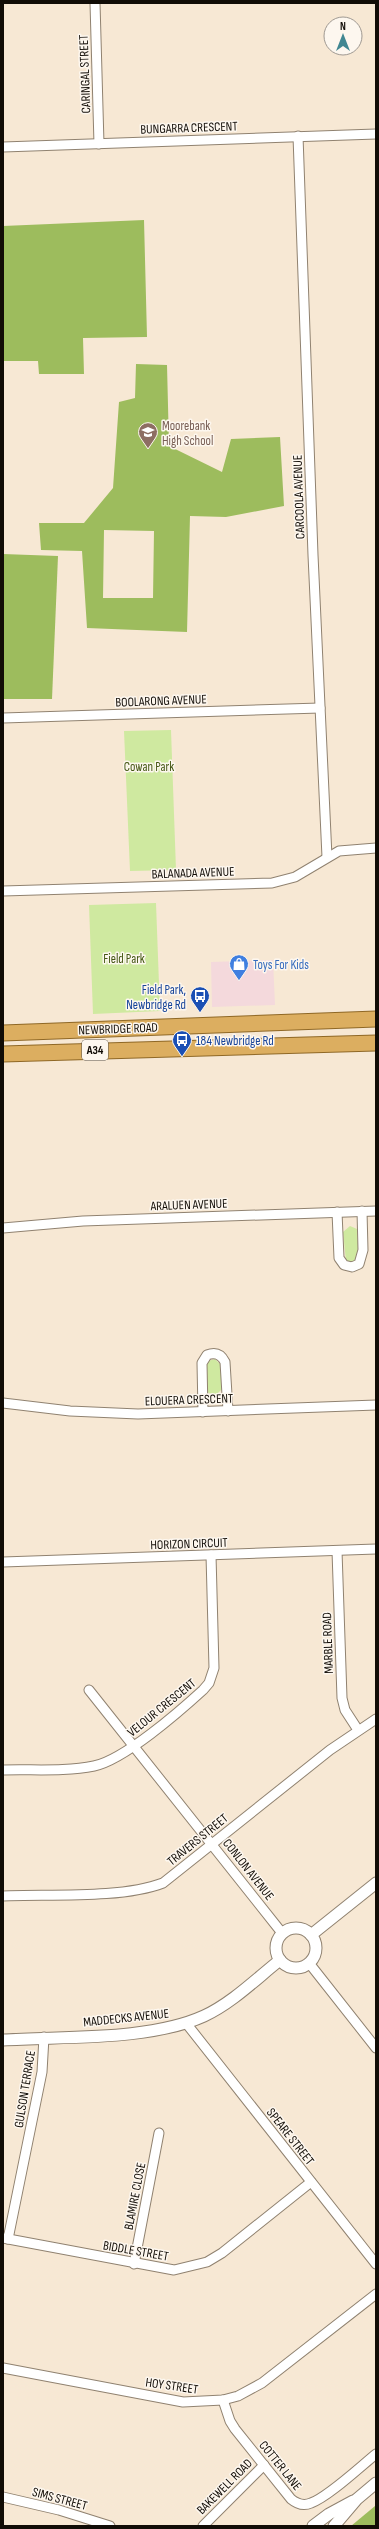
<svg xmlns="http://www.w3.org/2000/svg" width="379" height="2529" viewBox="0 0 379 2529" font-family="'Sofia Sans Condensed',sans-serif">
  <style>
    .commercial { fill: #f4d9dc }
    .green { fill: #cfe9a0 }
    .forest { fill: #9dbc5d; fill-rule: evenodd }
    .lines { fill: none; stroke-linecap: round; stroke-linejoin: round }
    .minor-casing { stroke: #908270; stroke-width: 11 }
    .tertiary-casing { stroke: #908270; stroke-width: 13 }
    .trunk-casing { stroke: #8f6826; stroke-width: 17 }
    .minor { stroke: #fff; stroke-width: 9 }
    .tertiary { stroke: #fff; stroke-width: 11 }
    .trunk { stroke: #dcae60; stroke-width: 15 }
    .labels { text-anchor: middle; stroke-width: 3; stroke-linejoin: round; paint-order: stroke }
    .shield { fill: #fdf7ef; stroke: #58524c; stroke-width: 1 }
    .shield-label { font-size: 12px; font-weight: bold; fill: #110c06 }
    .street-label { font-size: 13px; fill: #110c06; stroke: #fdf7ef }
    .education-label { font-size: 13px; fill: #785e54; stroke: #fdf7ef; text-anchor: start }
    .park-label { font-size: 13px; fill: #445713; stroke: #fdf7ef }
    .shop-label { font-size: 13px; fill: #366cbe; stroke: #fdf7ef; text-anchor: start }
    .transit-label { font-size: 13px; fill: #164399; stroke: #fdf7ef; text-anchor: end }
  </style>
  <rect width="100%" height="100%" fill="#f7e8d4"/>
  <!-- commercial -->
  <path class="commercial" d="M273 960 275 1005 212 1007 211 962Z"/>
  <!-- green -->
  <g class="green">
    <path d="M171 730 176 870 130 871 124 731Z"/>
    <path d="M156 903 160 1011 93 1014 89 905Z"/>
    <path d="M350 1226 357 1229 359 1256 352 1263 346 1261 343 1232Z"/>
    <path d="M215 1359 221 1365 222 1389 215 1396 207 1392 206 1365 208 1361Z"/>
  </g>
  <!-- forest -->
  <g class="forest">
    <path d="M144 220 147 337 83 338 84 374H39L38 361H3V226Z"/>
    <path d="M136 364 167 365 169 446 222 472 231 439 280 437 284 506 226 517 190 516 187 632 87 628 82 551 41 550 39 523H84L113 488 119 402 135 398ZM104 530 154 531 153 598H103Z"/>
    <path d="M3 554 58 556 52 699H3Z"/>
    <path d="M376 2506V2526H351L375 2506Z"/>
  </g>
  <g class="lines">
    <defs>
      <g id="minor">
        <path d="M95 3 99 144"/>
        <path d="M298 136 313 555 327 857"/>
        <path d="M3 147 376 134"/>
        <path d="M3 718 320 708"/>
        <path d="M3 891 272 883 295 877 339 851 376 848"/>
        <path d="M337 1212 339 1258 344 1265 352 1267 359 1264 363 1250 362 1211"/>
        <path d="M3 1228 83 1221 376 1211"/>
        <path d="M3 1403 70 1411 138 1414 376 1405"/>
        <path d="M203 1412 202 1363 207 1355C215 1352 221 1354 225 1362L228 1411"/>
        <path d="M337 1551 342 1698 345 1710 358 1730"/>
        <path d="M3 1562 376 1549"/>
        <path d="M89 1690 282 1933"/>
        <path d="M3 1770C32 1769 65 1772 94 1766 124 1760 180 1711 203 1690L209 1683 214 1668 211 1555"/>
        <path d="M3 1896C49 1894 121 1899 163 1883L330 1750 376 1719"/>
        <path d="M309 1963 376 2048"/>
        <path d="M186 2023 376 2264"/>
        <path d="M3 2238 174 2270 207 2262 222 2253 311 2182"/>
        <path d="M8 2239 42 2072 44 2037"/>
        <path d="M134 2264 159 2133"/>
        <path d="M3 2368 183 2402 223 2400 238 2396 262 2383 376 2294"/>
        <path d="M223 2400 230 2421 235 2429 291 2499C297 2504 304 2506 311 2503 328 2497 361 2466 376 2454"/>
        <path d="M3 2497 59 2510 110 2526"/>
        <path d="M203 2526 264 2465"/>
      </g>
      <g id="tertiary">
        <circle cx="296" cy="1948" r="20"/>
        <path d="M311 1935 376 1883"/>
        <path d="M3 2040C64 2036 149 2041 204 2016 232 2003 256 1979 280 1960"/>
        <path d="M313 2526 329 2514 353 2501"/>
        <path d="M334 2526 357 2499 376 2483"/>
      </g>
      <g id="trunk">
        <path d="M3 1033 376 1019"/>
        <path d="M3 1054 376 1043"/>
      </g>
    </defs>
    <!-- minor casing -->
    <use href="#minor" class="minor-casing"/>
    <!-- tertiary casing -->
    <use href="#tertiary" class="tertiary-casing"/>
    <!-- trunk casing -->
    <use href="#trunk" class="trunk-casing"/>
    <!-- minor -->
    <use href="#minor" class="minor"/>
    <!-- tertiary -->
    <use href="#tertiary" class="tertiary"/>
    <!-- trunk -->
    <use href="#trunk" class="trunk"/>
  </g>
  <!-- icons -->
  <defs>
    <symbol id="school-pin" viewBox="-11 -11 22 30"><path d="M0 17L-7.5 6A9.5 9.5 0 1 1 7.5 6Z" fill="#8d6e63" stroke="#fdf7ef"/><path d="M0-5L7-2L0 1L-7-2ZM-4 1L0 2.5L4 1V4Q0 6-4 4Z" fill="#fff"/></symbol>
    <symbol id="shop-pin" viewBox="-11 -11 22 30"><path d="M0 17L-7.5 6A9.5 9.5 0 1 1 7.5 6Z" fill="#3f7fe0" stroke="#fdf7ef"/><path d="M-5-2.5h2.3a2.7 3.5 0 0 1 5.4 0H5L5.5 6h-11ZM-1.5-2.5h3a1.5 2.3 0 0 0-3 0Z" fill="#fff"/></symbol>
    <symbol id="bus-pin" viewBox="-11 -11 22 30"><path d="M0 17L-7.5 6A9.5 9.5 0 1 1 7.5 6Z" fill="#1a4fb4" stroke="#fdf7ef"/><path d="M-5-6H5V4H4V6H2V4H-2V6H-4V4H-5ZM-3.5-4V0h7V-4ZM-3.5 1.2v1.5H-2V1.2ZM2 1.2v1.5H3.5V1.2Z" fill="#fff"/></symbol>
  </defs>
  <g fill-rule="evenodd">
    <use href="#school-pin" x="137" y="421" width="22" height="30"/>
    <use href="#shop-pin" x="228" y="953" width="22" height="30"/>
    <use href="#bus-pin" x="189" y="985" width="22" height="30"/>
    <use href="#bus-pin" x="171" y="1029" width="22" height="30"/>
  </g>
  <g class="labels">
    <!-- shield labels -->
    <rect class="shield" x="82" y="1040" width="26" height="20" rx="3"/>
    <g class="shield-label">
      <text x="95" y="1054">A34</text>
    </g>
    <!-- street labels -->
    <g class="street-label">
      <text transform="translate(84 74) rotate(-92)" y="5">CARINGAL STREET</text>
      <text transform="translate(189 127) rotate(-2)" y="5">BUNGARRA CRESCENT</text>
      <text transform="translate(298 497) rotate(-92)" y="5">CARCOOLA AVENUE</text>
      <text transform="translate(161 700) rotate(-2)" y="5">BOOLARONG AVENUE</text>
      <text transform="translate(193 872) rotate(-2)" y="5">BALANADA AVENUE</text>
      <text transform="translate(118 1028) rotate(-2)" y="5">NEWBRIDGE ROAD</text>
      <text transform="translate(189 1204) rotate(-2)" y="5">ARALUEN AVENUE</text>
      <text transform="translate(189 1399) rotate(-2)" y="5">ELOUERA CRESCENT</text>
      <text transform="translate(189 1543) rotate(-2)" y="5">HORIZON CIRCUIT</text>
      <text transform="translate(327 1643) rotate(-92)" y="5">MARBLE ROAD</text>
      <text transform="translate(161 1707) rotate(-39)" y="5">VELOUR CRESCENT</text>
      <text transform="translate(197 1839) rotate(-39)" y="5">TRAVERS STREET</text>
      <text transform="translate(249 1869) rotate(52)" y="5">CONLON AVENUE</text>
      <text transform="translate(126 2017) rotate(-6)" y="5">MADDECKS AVENUE</text>
      <text transform="translate(24 2089) rotate(-81)" y="5">GULSON TERRACE</text>
      <text transform="translate(291 2136) rotate(52)" y="5">SPEARE STREET</text>
      <text transform="translate(134 2196) rotate(-79)" y="5">BLAMIRE CLOSE</text>
      <text transform="translate(136 2250) rotate(10)" y="5">BIDDLE STREET</text>
      <text transform="translate(172 2385) rotate(8)" y="5">HOY STREET</text>
      <text transform="translate(281 2465) rotate(51)" y="5">COTTER LANE</text>
      <text transform="translate(224 2486) rotate(-45)" y="5">BAKEWELL ROAD</text>
      <text transform="translate(60 2498) rotate(15)" y="5">SIMS STREET</text>
    </g>
    <!-- education labels -->
    <g class="education-label">
      <text x="162" y="430">Moorebank<tspan x="162" dy="15">High School</tspan></text>
    </g>
    <!-- park labels -->
    <g class="park-label">
      <text x="149" y="771">Cowan Park</text>
      <text x="124" y="963">Field Park</text>
    </g>
    <!-- shop labels -->
    <g class="shop-label">
      <text x="253" y="969">Toys For Kids</text>
    </g>
    <!-- transit labels -->
    <g class="transit-label">
      <text x="186" y="994">Field Park,<tspan x="186" dy="15">Newbridge Rd</tspan></text>
      <text x="196" y="1045" text-anchor="start">184 Newbridge Rd</text>
    </g>
  </g>
  <!-- border -->
  <rect width="379" height="2529" fill="none" stroke="#110c06" stroke-width="8"/>
  <!-- north arrow -->
  <g transform="translate(343 36)"><circle r="19" fill="#fdf7ef" stroke="#9f9992"/>
  <path d="M0-3L7 15L0 10L-7 15Z" fill="#418792"/>
  <text y="-6" font-size="11" font-weight="bold" text-anchor="middle" fill="#110c06">N</text>
  </g>
</svg>
